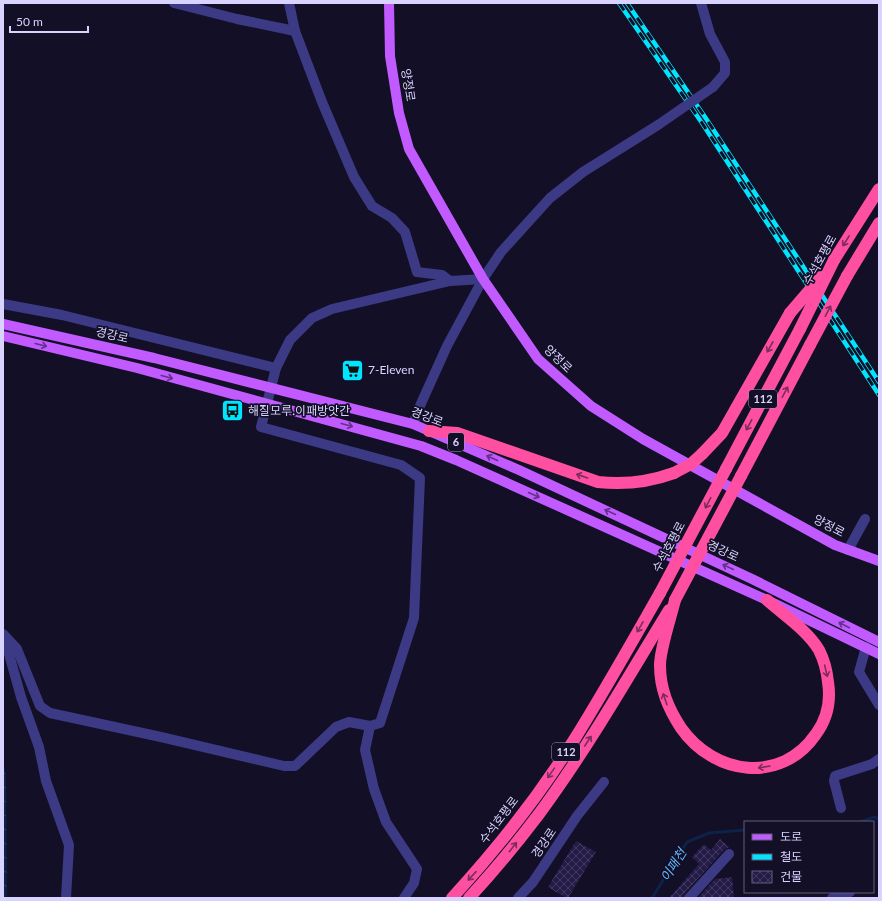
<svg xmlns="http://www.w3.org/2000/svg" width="882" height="901" viewBox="0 0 882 901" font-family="Lato,'Noto Sans KR',sans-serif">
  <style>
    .water { fill: url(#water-ripples) }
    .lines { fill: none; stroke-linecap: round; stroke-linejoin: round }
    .stream { stroke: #0c2248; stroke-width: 3 }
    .building { fill: url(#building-cross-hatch) }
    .minor { stroke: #3d3a85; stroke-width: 10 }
    .major { stroke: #c25bff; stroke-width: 10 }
    .highway { stroke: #ff4fa3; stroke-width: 12 }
    .rail-casing { stroke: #00e5ff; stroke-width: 4.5 }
    .rail { stroke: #130f26; stroke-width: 3; stroke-dasharray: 9; stroke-linecap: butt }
    .minor-bridge { stroke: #3d3a85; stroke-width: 10 }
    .highway-bridge { stroke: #ff4fa3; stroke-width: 12 }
    .oneway { stroke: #7d2c5e }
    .oneway2 { stroke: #623188 }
    .labels { text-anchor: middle; stroke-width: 3.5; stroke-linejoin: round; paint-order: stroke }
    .shield { fill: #130f26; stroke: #9e99be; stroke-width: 1 }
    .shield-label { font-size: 11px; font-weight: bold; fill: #d9d4ff }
    .street-label { font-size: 12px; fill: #d9d4ff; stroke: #130f26 }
    .poi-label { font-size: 12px; fill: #d9d4ff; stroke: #130f26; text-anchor: start }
    .water-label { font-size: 13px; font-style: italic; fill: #62b6ff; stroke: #130f26 }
  </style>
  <defs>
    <pattern id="water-ripples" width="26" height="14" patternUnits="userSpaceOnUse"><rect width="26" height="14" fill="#0c2248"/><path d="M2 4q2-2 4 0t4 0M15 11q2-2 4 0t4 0" fill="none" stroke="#2f4163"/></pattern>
    <pattern id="building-cross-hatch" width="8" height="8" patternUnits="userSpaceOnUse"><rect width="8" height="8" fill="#241b47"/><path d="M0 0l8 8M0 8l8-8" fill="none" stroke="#433b63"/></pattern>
  </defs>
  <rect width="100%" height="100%" fill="#130f26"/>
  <!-- water -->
  <path class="water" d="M3 760 6 776 7 898H3Z"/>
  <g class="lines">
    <!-- stream -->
    <g class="stream">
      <path d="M860 822 874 817 879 819"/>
      <path d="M652 898 687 842 709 833 745 830"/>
    </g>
  </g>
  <!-- building -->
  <g class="building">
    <path d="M720 839 729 847 724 850 684 894 683 898H669L699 864 692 857 704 844 711 850Z"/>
    <path d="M576 841 596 852 568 898H566L548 887Z"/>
    <path d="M732 877 734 898H698L715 879Z"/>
  </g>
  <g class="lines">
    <!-- minor -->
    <g class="minor">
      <path d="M174 3 237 19 295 31 322 102 354 177 372 206 392 218 405 232 417 272 442 275 450 281"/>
      <path d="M289 3 295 31"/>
      <path d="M701 3 710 34 725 62V73L713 87"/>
      <path d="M3 304 62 315 276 368"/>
      <path d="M413 424 419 408 447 346 483 279 501 252 550 198 583 172 658 125"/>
      <path d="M848 550 865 519"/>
      <path d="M3 634 17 649 40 706 50 713 161 737 284 766H295L336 727 349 722 370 726 380 723 414 618 420 478 401 465 261 427 276 368 290 340 312 318 332 309 450 281 483 279"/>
      <path d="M4 636 21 697 39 747 46 781 69 845 66 898"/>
      <path d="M866 647 859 672 879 705"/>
      <path d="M370 726 365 750 374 789 386 822 417 869 414 883 404 898"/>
      <path d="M841 808 834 781 835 776 872 764 879 759"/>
      <path d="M518 898 533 882 577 816 604 782"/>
      <path d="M689 898 729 854"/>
      <path d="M832 898 850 892"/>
    </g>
    <!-- major -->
    <g class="major">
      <path d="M389 3 390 56 399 113 409 149 483 279 538 359 591 406 643 439 835 545 879 561"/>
      <path d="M3 324 154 358 413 424 519 470 752 579 879 642"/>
      <path d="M3 336 137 368 421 446 456 460 767 600 879 654"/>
    </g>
    <!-- highway -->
    <g class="highway">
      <path d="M834 260 879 189"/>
      <path d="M847 276 879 223"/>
      <path d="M429 431 457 433 598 482C624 485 649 482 674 473"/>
      <path d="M702 454 722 433 790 313"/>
      <path d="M726 469 800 329"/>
      <path d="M741 476 810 345"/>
      <path d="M675 600C671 617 660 649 660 665 660 689 668 708 681 728 714 775 781 785 816 734 827 719 831 701 828 682 827 672 824 660 819 650 807 630 784 615 767 600"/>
      <path d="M452 898C497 849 539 796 574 740 604 692 632 642 660 593"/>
      <path d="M469 898C494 871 517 843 539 814 587 749 627 679 669 610"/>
    </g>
    <defs>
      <g id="rail">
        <path d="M619 3 702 123 879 395"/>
        <path d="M627 3 707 120 879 382"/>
      </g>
    </defs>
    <!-- rail casing -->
    <use href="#rail" class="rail-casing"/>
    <!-- rail -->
    <use href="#rail" class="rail"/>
    <!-- minor-bridge -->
    <path class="minor-bridge" d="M658 125 713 87"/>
    <!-- highway-bridge -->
    <g class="highway-bridge">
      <path d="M790 313 821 277"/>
      <path d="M800 329 834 260"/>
      <path d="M810 345 847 276"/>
      <path d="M674 473 691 464 702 454"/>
      <path d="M660 593 726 469"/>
      <path d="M675 600 741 476"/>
    </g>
  </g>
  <!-- one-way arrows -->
  <defs><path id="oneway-shaft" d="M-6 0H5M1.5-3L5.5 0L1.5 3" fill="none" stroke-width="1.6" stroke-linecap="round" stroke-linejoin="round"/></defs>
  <g class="oneway">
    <use href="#oneway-shaft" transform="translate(846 241) rotate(122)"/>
    <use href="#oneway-shaft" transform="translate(828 311) rotate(-62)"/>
    <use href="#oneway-shaft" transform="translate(770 347) rotate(119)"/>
    <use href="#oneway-shaft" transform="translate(785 392) rotate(-62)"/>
    <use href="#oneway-shaft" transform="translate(749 425) rotate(118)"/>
    <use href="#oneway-shaft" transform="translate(582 476) rotate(-161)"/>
    <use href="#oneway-shaft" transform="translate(708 503) rotate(118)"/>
    <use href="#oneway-shaft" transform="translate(640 627) rotate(120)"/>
    <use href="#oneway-shaft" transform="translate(826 671) rotate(77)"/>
    <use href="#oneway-shaft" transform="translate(665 699) rotate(-109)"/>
    <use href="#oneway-shaft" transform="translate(588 741) rotate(-57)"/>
    <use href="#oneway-shaft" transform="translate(764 767) rotate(171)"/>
    <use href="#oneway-shaft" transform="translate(551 773) rotate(125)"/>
    <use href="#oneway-shaft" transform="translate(513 847) rotate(-52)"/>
    <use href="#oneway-shaft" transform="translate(472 876) rotate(133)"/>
  </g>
  <g class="oneway2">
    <use href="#oneway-shaft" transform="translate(41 345) rotate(14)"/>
    <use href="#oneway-shaft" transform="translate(167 377) rotate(15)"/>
    <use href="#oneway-shaft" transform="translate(347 425) rotate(15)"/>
    <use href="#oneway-shaft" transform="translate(492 458) rotate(-156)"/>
    <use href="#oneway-shaft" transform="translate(534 495) rotate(24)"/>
    <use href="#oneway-shaft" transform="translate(610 512) rotate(-155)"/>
    <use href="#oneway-shaft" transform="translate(728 567) rotate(-155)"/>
    <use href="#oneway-shaft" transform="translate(844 625) rotate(-153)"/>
  </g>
  <!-- icons -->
  <defs>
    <symbol id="supermarket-square" viewBox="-11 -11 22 22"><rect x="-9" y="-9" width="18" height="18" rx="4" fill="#00e5ff" stroke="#130f26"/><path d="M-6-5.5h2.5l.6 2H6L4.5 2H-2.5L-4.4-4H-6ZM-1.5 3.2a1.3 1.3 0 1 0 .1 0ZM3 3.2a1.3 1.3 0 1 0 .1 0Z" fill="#111"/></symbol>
    <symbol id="bus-square" viewBox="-11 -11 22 22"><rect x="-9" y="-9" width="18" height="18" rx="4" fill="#00e5ff" stroke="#130f26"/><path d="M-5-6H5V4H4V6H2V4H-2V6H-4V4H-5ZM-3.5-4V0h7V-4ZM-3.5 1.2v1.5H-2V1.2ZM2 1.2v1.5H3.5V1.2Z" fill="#111"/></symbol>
  </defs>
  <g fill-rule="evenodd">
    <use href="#supermarket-square" x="340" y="358" width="25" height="25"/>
    <use href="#bus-square" x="220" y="398" width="25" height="25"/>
  </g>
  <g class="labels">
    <!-- shield labels -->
    <g class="shield">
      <rect x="749" y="390" width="28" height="18" rx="3"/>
      <rect x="448" y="433" width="16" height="18" rx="3"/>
      <rect x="552" y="743" width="28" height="18" rx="3"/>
    </g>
    <g class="shield-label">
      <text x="763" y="403">112</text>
      <text x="456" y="446">6</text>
      <text x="566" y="756">112</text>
    </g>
    <!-- street labels -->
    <g class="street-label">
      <text transform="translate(408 85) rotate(81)" y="4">양정로</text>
      <text transform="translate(820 260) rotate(-61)" y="4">수석호평로</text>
      <text transform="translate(112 335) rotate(13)" y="4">경강로</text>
      <text transform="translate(558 359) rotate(44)" y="4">양정로</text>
      <text transform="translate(427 417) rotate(21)" y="4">경강로</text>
      <text transform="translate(829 526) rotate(28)" y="4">양정로</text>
      <text transform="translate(669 547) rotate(-62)" y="4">수석호평로</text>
      <text transform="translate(723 551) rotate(25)" y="4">경강로</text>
      <text transform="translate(499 820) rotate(-53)" y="4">수석호평로</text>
      <text transform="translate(544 843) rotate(-56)" y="4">경강로</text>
    </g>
    <!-- poi labels -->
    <g class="poi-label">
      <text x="368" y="374">7-Eleven</text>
      <text x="248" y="415">해질모루.이패방앗간</text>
    </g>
    <!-- water labels -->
    <g class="water-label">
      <text transform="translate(673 865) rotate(-58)" y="5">이패천</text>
    </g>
  </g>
  <!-- border -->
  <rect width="882" height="901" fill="none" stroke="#d9d4ff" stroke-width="8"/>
  <!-- legend -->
  <rect x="744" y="821" width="130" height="72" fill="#130f26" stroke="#625e7d"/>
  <rect x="752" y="834" width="20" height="6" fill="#c25bff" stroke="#625e7d"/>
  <text x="780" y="841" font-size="12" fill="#d9d4ff">도로</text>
  <rect x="752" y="854" width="20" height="6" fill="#00e5ff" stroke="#625e7d"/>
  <text x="780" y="861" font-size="12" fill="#d9d4ff">철도</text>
  <rect x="752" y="871" width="20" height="12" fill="url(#building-cross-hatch)" stroke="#625e7d"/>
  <text x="780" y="881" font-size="12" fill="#d9d4ff">건물</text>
  <!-- scale -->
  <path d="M10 26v6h78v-6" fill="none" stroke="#d9d4ff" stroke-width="2"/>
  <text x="16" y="26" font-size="12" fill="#d9d4ff" stroke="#130f26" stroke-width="3" paint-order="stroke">50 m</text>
</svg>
